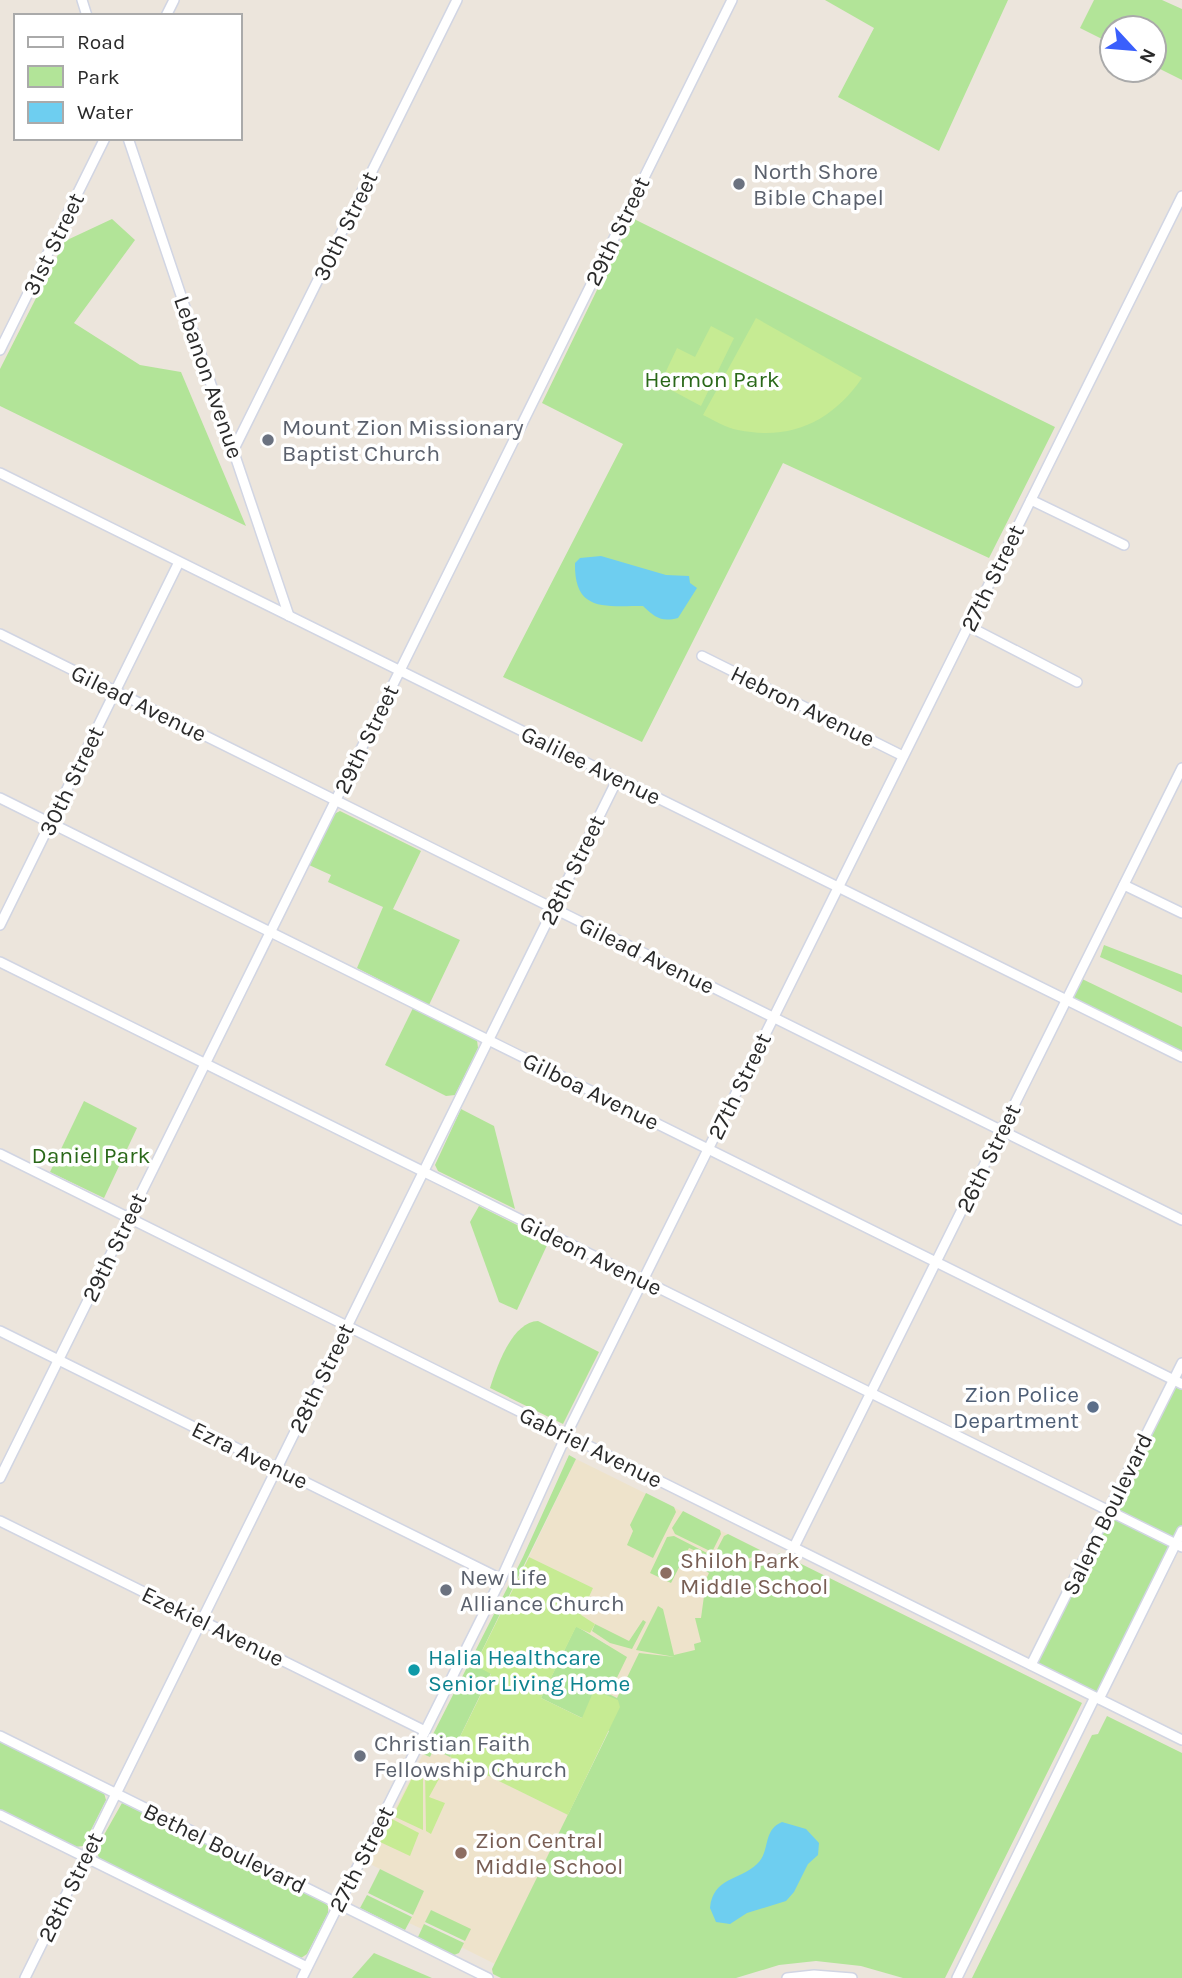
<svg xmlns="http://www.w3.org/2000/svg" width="1182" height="1978" viewBox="0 0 1182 1978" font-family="Karla,sans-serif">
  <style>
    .education { fill: #eee3cb }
    .green { fill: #b2e498 }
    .pitch { fill: #c6eb93 }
    .water { fill: #6ecef0 }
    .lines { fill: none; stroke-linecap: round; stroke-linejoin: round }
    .minor-casing { stroke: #d1d5e3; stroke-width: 12 }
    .minor { stroke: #fff; stroke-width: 9 }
    .worship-dot { fill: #6b7280; stroke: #fff; stroke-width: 2.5 }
    .service-dot { fill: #5c6f8a; stroke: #fff; stroke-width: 2.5 }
    .education-dot { fill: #8d6e63; stroke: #fff; stroke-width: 2.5 }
    .culture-dot { fill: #0f9aa8; stroke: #fff; stroke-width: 2.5 }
    .labels { text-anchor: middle; stroke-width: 7; stroke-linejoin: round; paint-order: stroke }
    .worship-label { font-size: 23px; fill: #5b616d; stroke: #fff; text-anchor: start }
    .street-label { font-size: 23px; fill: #2a2a2a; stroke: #fff }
    .park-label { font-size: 23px; fill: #2a6819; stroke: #fff }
    .service-label { font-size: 23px; fill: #4e5e75; stroke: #fff; text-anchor: end }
    .education-label { font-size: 23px; fill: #785e54; stroke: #fff; text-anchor: start }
    .culture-label { font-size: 23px; fill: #0d838f; stroke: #fff; text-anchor: start }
  </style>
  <rect width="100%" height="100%" fill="#ece5dc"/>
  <!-- education -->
  <g class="education">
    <path d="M576 1459 776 1558 713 1685 618 1698 609 1695 597 1669 608 1645 576 1626 593 1588 529 1557Z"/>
    <path d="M434 1749 568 1815 495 1964 461 1947 470 1930 431 1910 422 1929 409 1923 424 1891 368 1863 423 1754 430 1757Z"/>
  </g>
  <!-- green -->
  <g class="green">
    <path d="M825 0H1008L939 151 838 97 874 28Z"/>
    <path d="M1094 0H1162L1182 9V80L1154 66V28H1112V44L1080 28Z"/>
    <path d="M632 218 1055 427 989 558 783 463 642 742 503 677 623 444 542 403Z"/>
    <path d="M112 219 135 240 74 323 140 365 181 372 246 526 0 406V369L65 241Z"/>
    <path d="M340 811 421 851 393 909 460 940 429 1005 357 968 383 907 328 882 331 875 309 865 334 814Z"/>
    <path d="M1104 945 1182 975V993L1100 957Z"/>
    <path d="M1078 977 1182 1027V1057L1067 1000Z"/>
    <path d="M413 1008 477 1040 478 1048 455 1095 446 1096 385 1065Z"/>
    <path d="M84 1101 137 1128 104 1198 50 1172Z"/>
    <path d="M461 1109 494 1126 515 1209 438 1171 435 1165Z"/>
    <path d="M479 1206 549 1241 517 1310 499 1302 470 1222Z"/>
    <path d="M538 1321 599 1352 563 1424 490 1388C497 1366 512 1322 538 1321Z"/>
    <path d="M1182 1363V1530L1099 1699 1031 1665Z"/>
    <path d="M569 1455 576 1459 475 1665 491 1673 450 1757 434 1749 430 1757 423 1754 523 1557Z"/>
    <path d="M646 1493 674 1507 676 1512 653 1558 627 1545 633 1531 630 1525Z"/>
    <path d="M683 1511 720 1530 721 1534 712 1552 675 1534 672 1528Z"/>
    <path d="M728 1534 764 1552 729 1567 732 1569 768 1554 776 1558 779 1553 1082 1703 945 1978H903L861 1966 816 1961 779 1965 736 1978H501L493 1974 492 1969 609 1731 541 1698 576 1626 627 1657 609 1694 617 1698 639 1653 675 1657 636 1650 658 1606 663 1609 674 1655 695 1650 694 1644 701 1642 695 1618H701L704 1596 698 1595 709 1573 702 1569 705 1563 698 1560 700 1553 689 1548 671 1583 650 1573 667 1537 674 1536 709 1554 708 1557 712 1559 724 1536Z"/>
    <path d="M643 1620 646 1622 632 1649 610 1643 592 1631 595 1624 629 1641Z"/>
    <path d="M1107 1716 1182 1753V1978H972L1092 1735 1098 1734Z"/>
    <path d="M0 1741 104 1793 106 1800 83 1846 75 1847 0 1810Z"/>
    <path d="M122 1803 323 1901 328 1906V1913L307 1954 301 1958 295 1955 99 1858 96 1849Z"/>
    <path d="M380 1869 424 1891 413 1915 368 1893Z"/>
    <path d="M367 1895 412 1917 405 1930 360 1908Z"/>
    <path d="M431 1910 471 1929 465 1941 425 1922Z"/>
    <path d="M424 1924 464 1943 459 1953 454 1955 418 1937Z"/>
    <path d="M374 1953 432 1978H352Z"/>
  </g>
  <!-- pitch -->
  <g class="pitch">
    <path d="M756 318 862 378C832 421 792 441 738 430 726 428 714 420 703 415Z"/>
    <path d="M711 326 734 338 701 406 660 384 677 348 695 357Z"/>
    <path d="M529 1557 593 1588 581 1615 595 1624 590 1633 576 1627 541 1698 582 1718 594 1690 618 1700 620 1707 568 1815 450 1757 491 1674 475 1665Z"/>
    <path d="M418 1766 423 1768V1830L393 1816Z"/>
    <path d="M425 1769 440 1777 429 1797 445 1803 431 1834 426 1831Z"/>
    <path d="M392 1819 419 1833 410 1856 380 1842Z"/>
  </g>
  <!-- water -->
  <g class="water">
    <path d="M601 556 666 575 689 576 690 583 697 588 678 618C661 622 656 618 643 606 604 606 574 612 575 563L580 558Z"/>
    <path d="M782 1822 806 1829 819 1843 818 1855 808 1864 794 1892 786 1901 747 1913 730 1924 716 1922 710 1908C713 1877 739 1881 757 1864 771 1851 762 1830 782 1822Z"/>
  </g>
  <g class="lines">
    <defs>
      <g id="minor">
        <path d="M82 0 87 16"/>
        <path d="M166 16 174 0"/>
        <path d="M128 138 289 616"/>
        <path d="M0 350 105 138"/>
        <path d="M233 451 457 0"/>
        <path d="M0 473 1182 1057"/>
        <path d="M1031 500 1124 545"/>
        <path d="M968 626 1077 682"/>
        <path d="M0 634 1182 1220"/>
        <path d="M702 656 903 756"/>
        <path d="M0 798 1182 1384"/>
        <path d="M1124 885 1182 913"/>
        <path d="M0 925 179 562"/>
        <path d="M0 962 1182 1547"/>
        <path d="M0 1154 1182 1740"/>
        <path d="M0 1331 501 1579"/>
        <path d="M0 1478 732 0"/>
        <path d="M0 1521 425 1731"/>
        <path d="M794 1547 1182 768"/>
        <path d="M1031 1665 1182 1363"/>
        <path d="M1099 1699 1182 1531"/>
        <path d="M0 1736 488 1978"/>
        <path d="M0 1815 307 1967"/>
        <path d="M25 1978 618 778"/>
        <path d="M302 1978 501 1579 571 1425 1182 196"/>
        <path d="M787 1978 814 1975 852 1978"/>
        <path d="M957 1978 1095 1697"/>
      </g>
    </defs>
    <!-- minor casing -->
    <use href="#minor" class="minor-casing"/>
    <!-- minor -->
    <use href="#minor" class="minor"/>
  </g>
  <!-- markers -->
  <g class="worship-dot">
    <circle cx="739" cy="184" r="7"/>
    <circle cx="268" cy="440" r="7"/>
    <circle cx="446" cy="1590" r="7"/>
    <circle cx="360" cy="1756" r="7"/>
  </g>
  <circle class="service-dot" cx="1093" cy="1407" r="7"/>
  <g class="education-dot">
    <circle cx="666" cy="1573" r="7"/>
    <circle cx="461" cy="1853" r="7"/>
  </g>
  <circle class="culture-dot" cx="414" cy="1670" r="7"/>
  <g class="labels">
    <!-- worship labels -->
    <g class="worship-label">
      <text x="753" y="179">North Shore<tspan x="753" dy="26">Bible Chapel</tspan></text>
      <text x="282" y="435">Mount Zion Missionary<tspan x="282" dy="26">Baptist Church</tspan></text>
      <text x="460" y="1585">New Life<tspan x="460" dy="26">Alliance Church</tspan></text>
      <text x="374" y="1751">Christian Faith<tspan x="374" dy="26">Fellowship Church</tspan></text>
    </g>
    <!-- street labels -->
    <g class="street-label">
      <text transform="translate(345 226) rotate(-64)" y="8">30th Street</text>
      <text transform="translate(617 231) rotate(-64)" y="8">29th Street</text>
      <text transform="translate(53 244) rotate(-64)" y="8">31st Street</text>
      <text transform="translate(209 377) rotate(71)" y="8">Lebanon Avenue</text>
      <text transform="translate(992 578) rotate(-64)" y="8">27th Street</text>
      <text transform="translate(139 703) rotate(26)" y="8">Gilead Avenue</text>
      <text transform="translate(803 706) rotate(26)" y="8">Hebron Avenue</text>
      <text transform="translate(366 739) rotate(-64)" y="8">29th Street</text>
      <text transform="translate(591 765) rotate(26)" y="8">Galilee Avenue</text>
      <text transform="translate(71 781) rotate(-64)" y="8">30th Street</text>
      <text transform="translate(572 870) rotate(-64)" y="8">28th Street</text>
      <text transform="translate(647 955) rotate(26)" y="8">Gilead Avenue</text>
      <text transform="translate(739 1086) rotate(-64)" y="8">27th Street</text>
      <text transform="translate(591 1091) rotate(26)" y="8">Gilboa Avenue</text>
      <text transform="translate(988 1158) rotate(-64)" y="8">26th Street</text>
      <text transform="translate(114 1247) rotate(-64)" y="8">29th Street</text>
      <text transform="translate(591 1255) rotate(26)" y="8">Gideon Avenue</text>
      <text transform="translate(321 1378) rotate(-64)" y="8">28th Street</text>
      <text transform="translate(591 1447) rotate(26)" y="8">Gabriel Avenue</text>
      <text transform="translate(250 1455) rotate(26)" y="8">Ezra Avenue</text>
      <text transform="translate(1107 1514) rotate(-64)" y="8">Salem Boulevard</text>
      <text transform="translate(213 1626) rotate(26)" y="8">Ezekiel Avenue</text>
      <text transform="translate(225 1848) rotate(26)" y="8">Bethel Boulevard</text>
      <text transform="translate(361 1859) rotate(-63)" y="8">27th Street</text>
      <text transform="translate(70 1887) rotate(-64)" y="8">28th Street</text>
    </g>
    <!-- park labels -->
    <g class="park-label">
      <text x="712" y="387">Hermon Park</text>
      <text x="91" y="1163">Daniel Park</text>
    </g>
    <!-- service labels -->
    <g class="service-label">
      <text x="1079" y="1402">Zion Police<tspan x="1079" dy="26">Department</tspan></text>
    </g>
    <!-- education labels -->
    <g class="education-label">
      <text x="680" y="1568">Shiloh Park<tspan x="680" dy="26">Middle School</tspan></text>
      <text x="475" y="1848">Zion Central<tspan x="475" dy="26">Middle School</tspan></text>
    </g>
    <!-- culture labels -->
    <g class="culture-label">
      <text x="428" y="1665">Halia Healthcare<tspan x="428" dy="26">Senior Living Home</tspan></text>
    </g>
  </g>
  <!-- legend -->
  <rect x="14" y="14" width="228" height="126" fill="#ffffff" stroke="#aaaaaa" stroke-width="2"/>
  <rect x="28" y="37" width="35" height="10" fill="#ffffff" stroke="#aaaaaa" stroke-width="2"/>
  <text x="77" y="49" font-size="21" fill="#2a2a2a">Road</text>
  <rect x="28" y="66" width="35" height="21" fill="#b2e498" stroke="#aaaaaa" stroke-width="2"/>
  <text x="77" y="84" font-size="21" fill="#2a2a2a">Park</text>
  <rect x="28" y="102" width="35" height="21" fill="#6ecef0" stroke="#aaaaaa" stroke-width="2"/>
  <text x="77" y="119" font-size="21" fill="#2a2a2a">Water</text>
  <!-- north arrow -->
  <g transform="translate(1133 49) rotate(116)"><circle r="33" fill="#ffffff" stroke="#aaaaaa" stroke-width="2"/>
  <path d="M0-5L12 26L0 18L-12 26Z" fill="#3a5ffc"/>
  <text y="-10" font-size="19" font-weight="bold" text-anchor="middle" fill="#2a2a2a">N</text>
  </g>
</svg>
